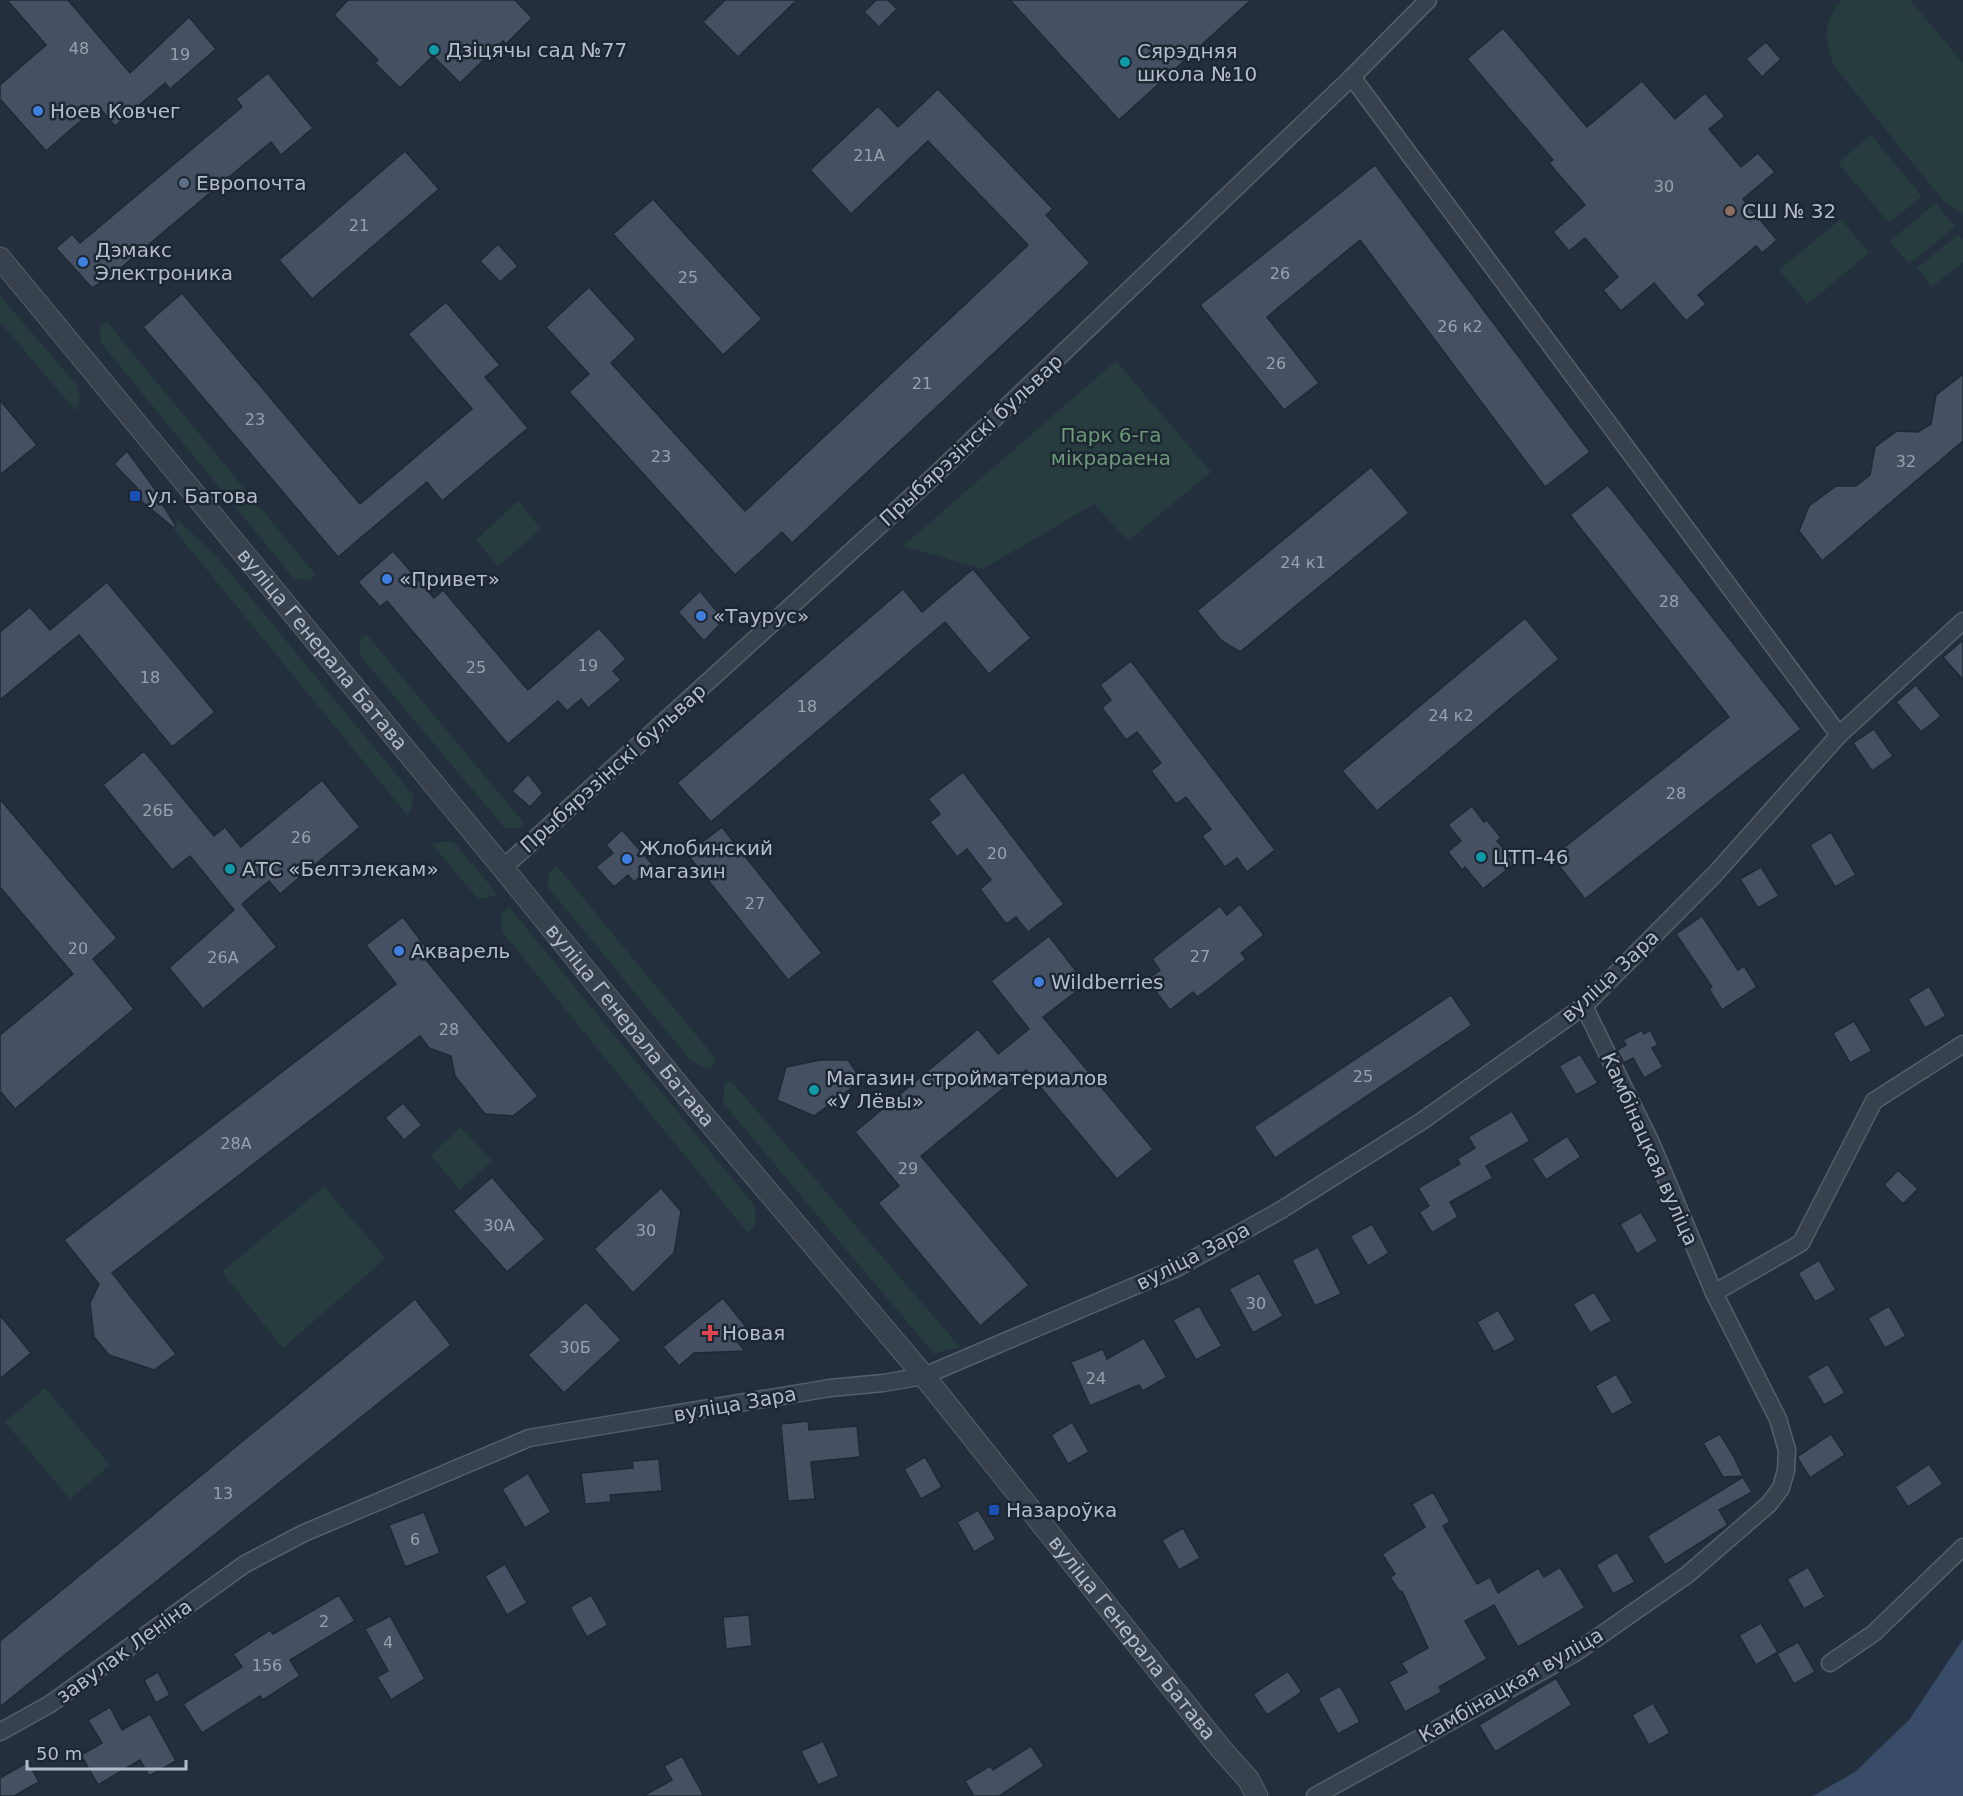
<svg xmlns="http://www.w3.org/2000/svg" width="1963" height="1796" viewBox="0 0 1963 1796" font-family="'DejaVu Sans',sans-serif">
  <style>
    .green { fill: #263c3f }
    .water { fill: #394c67 }
    .building { fill: #455162; stroke: #1f2835; stroke-width: 1.5 }
    .lines { fill: none; stroke-linecap: round; stroke-linejoin: round }
    .minor-casing { stroke: #565f6c; stroke-width: 19 }
    .tertiary-casing { stroke: #565f6c; stroke-width: 23 }
    .minor { stroke: #38414e; stroke-width: 16 }
    .tertiary { stroke: #38414e; stroke-width: 21 }
    .culture-dot { fill: #0f9aa8; stroke: #1d2633; stroke-width: 2 }
    .shop-dot { fill: #3f7fe0; stroke: #1d2633; stroke-width: 2 }
    .service-dot { fill: #5c6f8a; stroke: #1d2633; stroke-width: 2 }
    .education-dot { fill: #8d6e63; stroke: #1d2633; stroke-width: 2 }
    .transit-dot { fill: #1a4fb4; stroke: #1d2633; stroke-width: 2 }
    .health-dot { fill: #e0444e; stroke: #1d2633; stroke-width: 2 }
    .labels { text-anchor: middle; stroke-width: 5; stroke-linejoin: round; paint-order: stroke }
    .number-label { font-size: 16px; fill: #98a1af }
    .poi-label { font-size: 20px; fill: #b4bcc9; stroke: #1d2633; text-anchor: start }
    .park-label { font-size: 20px; fill: #6b9a76; stroke: #1d2633 }
    .street-label { font-size: 20px; fill: #b4bcc9; stroke: #1d2633 }
  </style>
  <rect width="100%" height="100%" fill="#242f3e"/>
  <!-- green -->
  <g class="green">
    <path d="M1842 0H1910L1963 63V214L1942 199 1834 66C1824 41 1822 21 1842 0Z"/>
    <path d="M1871 135 1922 196 1889 223 1838 163Z"/>
    <path d="M1936 203 1955 227 1909 264 1890 241Z"/>
    <path d="M1841 219 1869 253 1808 304 1779 270Z"/>
    <path d="M1958 235 1963 241V262L1932 287 1917 268Z"/>
    <path d="M0 296 77 385 80 400 76 411 0 322Z"/>
    <path d="M106 321 315 574 309 580 294 579 101 343 99 329Z"/>
    <path d="M1116 361 1211 472 1128 541 1094 504 983 569 903 546Z"/>
    <path d="M518 501 541 529 498 566 476 540Z"/>
    <path d="M178 520 218 558 414 796 408 816 171 526Z"/>
    <path d="M366 634 524 823 518 829 504 827 361 657 359 642Z"/>
    <path d="M453 841 498 895 478 899 431 843Z"/>
    <path d="M556 865 716 1059 710 1069 692 1062 547 886 549 873Z"/>
    <path d="M509 907 755 1206V1225L748 1233 503 933 501 915Z"/>
    <path d="M730 1080 960 1347 934 1354 723 1103 724 1085Z"/>
    <path d="M461 1127 492 1161 460 1190 431 1155Z"/>
    <path d="M324 1187 386 1258 283 1348 222 1272Z"/>
    <path d="M45 1388 110 1465 70 1499 5 1422Z"/>
  </g>
  <!-- water -->
  <path class="water" d="M1963 1639V1796H1813L1855 1772 1909 1720Z"/>
  <!-- building -->
  <g class="building">
    <path d="M7 0H68L130 73 189 17 216 49 170 89 165 83 115 126 98 106 46 151 0 99V85L46 45Z"/>
    <path d="M348 0H515L532 18 506 44 503 41 460 83 433 56 400 88 375 63 378 60 334 15Z"/>
    <path d="M725 0H797L738 57 703 22Z"/>
    <path d="M876 0H888L897 9 879 27 864 12Z"/>
    <path d="M1010 0H1251L1119 120Z"/>
    <path d="M1503 28 1587 127 1642 81 1675 119 1705 93 1725 116 1709 129 1741 167 1758 153 1775 172 1743 199 1777 240 1762 253 1756 246 1698 295 1706 304 1686 321 1654 283 1621 311 1603 290 1618 277 1585 238 1569 251 1553 232 1585 205 1549 163 1553 160 1467 59Z"/>
    <path d="M1766 42 1781 59 1762 77 1746 59Z"/>
    <path d="M268 73 313 128 281 155 271 142 110 277 92 288 56 248 72 234 80 243 242 107 236 99Z"/>
    <path d="M938 89 1053 209 1046 215 1090 263 792 543 782 532 735 575 569 392 589 374 546 327 589 287 636 339 611 363 745 511 1028 245 928 141 851 214 810 170 878 106 898 127Z"/>
    <path d="M405 151 439 189 312 299 279 260Z"/>
    <path d="M1375 165 1590 452 1545 487 1360 240 1267 317 1319 383 1284 410 1200 305Z"/>
    <path d="M653 199 762 319 723 355 613 234Z"/>
    <path d="M498 244 518 266 500 282 480 261Z"/>
    <path d="M182 293 360 504 472 409 408 334 446 302 500 365 485 377 528 428 442 501 427 482 338 557 143 327Z"/>
    <path d="M1963 374V441L1822 561 1799 531 1809 506 1836 486H1856L1870 475 1875 447 1897 431 1918 432 1931 424 1936 395Z"/>
    <path d="M0 400 37 445 0 475Z"/>
    <path d="M127 451 163 500 161 502 176 526 174 528 135 496 137 488 114 464Z"/>
    <path d="M1371 467 1409 513 1240 652 1222 641 1197 611Z"/>
    <path d="M1608 485 1801 729 1585 899 1552 857 1729 717 1570 515Z"/>
    <path d="M393 551 434 598 443 590 528 690 599 628 626 659 613 671 621 680 588 708 581 699 567 711 558 701 508 744 387 601 380 607 358 582Z"/>
    <path d="M973 569 1031 638 989 674 945 622 711 822 677 783 903 589 922 612Z"/>
    <path d="M107 582 215 712 172 747 79 635 0 700V632L30 607 50 630Z"/>
    <path d="M700 591 724 620 704 641 678 612Z"/>
    <path d="M1525 618 1559 659 1377 811 1342 771Z"/>
    <path d="M1963 640V680L1943 657Z"/>
    <path d="M1131 661 1275 850 1247 872 1237 858 1225 867 1202 836 1211 829 1186 797 1176 804 1151 771 1161 763 1137 732 1126 740 1102 708 1111 700 1100 685Z"/>
    <path d="M1916 685 1941 716 1921 732 1896 702Z"/>
    <path d="M1874 729 1893 756 1872 771 1853 743Z"/>
    <path d="M144 751 214 836 225 827 241 847 322 780 360 827 280 894 269 881 242 904 277 947 203 1009 169 968 234 910 190 856 172 870 103 785Z"/>
    <path d="M963 772 1064 904 1028 932 1016 917 1006 924 980 889 991 880 967 849 957 857 930 822 940 814 928 799Z"/>
    <path d="M528 774 543 793 530 807 512 791Z"/>
    <path d="M0 799 117 938 93 959 134 1009 15 1109 0 1091V1035L73 974 0 887Z"/>
    <path d="M1472 806 1484 822 1487 820 1501 838 1497 841 1515 863 1483 889 1465 867 1462 870 1448 852 1461 841 1448 825Z"/>
    <path d="M722 827 822 953 788 980 687 854Z"/>
    <path d="M622 830 653 865 634 882 628 875 614 887 596 867 613 853 606 845Z"/>
    <path d="M1831 832 1856 875 1835 887 1810 845Z"/>
    <path d="M1761 867 1779 896 1758 908 1740 879Z"/>
    <path d="M1240 904 1264 935 1241 953 1246 959 1212 986 1197 997 1193 992 1170 1010 1147 980 1160 970 1152 959 1220 906 1227 915Z"/>
    <path d="M1702 916 1738 970 1744 966 1757 987 1722 1010 1709 989 1712 987 1676 934Z"/>
    <path d="M403 917 433 957 427 961 538 1096 513 1116 485 1114 455 1076 451 1056 429 1048 420 1036 112 1273 176 1354 154 1370 109 1355 94 1337 90 1303 99 1284 64 1240 396 984 366 945Z"/>
    <path d="M1049 936 1086 984 1043 1017 1153 1149 1117 1179 1026 1070 921 1156 1029 1285 980 1326 878 1203 899 1186 855 1132 978 1029 998 1054 1029 1029 991 981Z"/>
    <path d="M1929 986 1946 1016 1925 1028 1908 999Z"/>
    <path d="M1451 995 1472 1025 1275 1158 1254 1127Z"/>
    <path d="M1854 1021 1872 1051 1850 1063 1833 1033Z"/>
    <path d="M1642 1030 1644 1034 1650 1030 1658 1045 1652 1048 1663 1067 1644 1078 1633 1058 1624 1063 1617 1050 1626 1045 1623 1040Z"/>
    <path d="M1580 1054 1598 1083 1576 1095 1559 1066Z"/>
    <path d="M820 1060H848L862 1080 814 1116 777 1100 786 1067Z"/>
    <path d="M403 1103 422 1125 404 1140 385 1118Z"/>
    <path d="M1512 1111 1530 1141 1486 1166 1493 1178 1450 1202 1458 1217 1432 1233 1419 1212 1429 1206 1418 1188 1460 1164 1457 1159 1475 1148 1468 1137Z"/>
    <path d="M1567 1136 1581 1157 1546 1180 1532 1159Z"/>
    <path d="M1898 1170 1918 1189 1903 1204 1884 1185Z"/>
    <path d="M492 1177 545 1239 507 1272 453 1211Z"/>
    <path d="M661 1188 681 1211 674 1253 633 1293 594 1249Z"/>
    <path d="M1641 1212 1658 1241 1637 1254 1620 1224Z"/>
    <path d="M1372 1224 1389 1253 1368 1266 1350 1236Z"/>
    <path d="M1318 1247 1341 1294 1315 1306 1292 1260Z"/>
    <path d="M1819 1260 1836 1290 1815 1302 1798 1273Z"/>
    <path d="M1259 1273 1283 1316 1253 1333 1229 1289Z"/>
    <path d="M1594 1292 1612 1321 1590 1333 1573 1304Z"/>
    <path d="M723 1298 747 1328 735 1339 745 1351 694 1353 679 1366 663 1347Z"/>
    <path d="M415 1299 451 1345 0 1707V1641Z"/>
    <path d="M586 1302 621 1340 564 1393 528 1355Z"/>
    <path d="M1199 1306 1222 1346 1196 1360 1173 1320Z"/>
    <path d="M1889 1306 1906 1336 1885 1348 1868 1318Z"/>
    <path d="M1498 1310 1516 1340 1494 1352 1477 1322Z"/>
    <path d="M0 1315 31 1353 0 1379Z"/>
    <path d="M1144 1338 1167 1377 1143 1391 1139 1385 1090 1406 1071 1362 1103 1349 1107 1359Z"/>
    <path d="M1828 1364 1845 1393 1824 1405 1807 1376Z"/>
    <path d="M1616 1374 1633 1403 1612 1415 1595 1386Z"/>
    <path d="M808 1421 809 1430 857 1426 860 1457 811 1462 815 1499 788 1501 781 1424Z"/>
    <path d="M1072 1422 1089 1452 1068 1464 1051 1435Z"/>
    <path d="M1720 1434 1734 1457 1743 1476 1723 1477 1703 1443Z"/>
    <path d="M1831 1434 1845 1455 1810 1478 1797 1457Z"/>
    <path d="M925 1457 942 1487 921 1499 904 1469Z"/>
    <path d="M659 1459 662 1491 610 1495 611 1502 585 1504 581 1473 633 1468 632 1461Z"/>
    <path d="M1929 1464 1943 1484 1908 1507 1895 1487Z"/>
    <path d="M528 1473 551 1512 525 1528 502 1489Z"/>
    <path d="M1743 1477 1752 1492 1719 1510 1728 1525 1665 1565 1647 1536Z"/>
    <path d="M1433 1492 1450 1522 1443 1526 1477 1584 1490 1577 1498 1593 1538 1568 1544 1577 1560 1567 1585 1608 1518 1647 1494 1605 1465 1621 1487 1659 1439 1687 1442 1692 1405 1712 1389 1682 1407 1672 1401 1663 1428 1648 1402 1591 1400 1592 1390 1577 1395 1574 1382 1554 1425 1527 1412 1504Z"/>
    <path d="M978 1510 996 1539 974 1552 957 1522Z"/>
    <path d="M424 1512 440 1553 405 1567 389 1525Z"/>
    <path d="M1183 1528 1200 1558 1179 1570 1162 1540Z"/>
    <path d="M1617 1552 1635 1582 1613 1594 1596 1565Z"/>
    <path d="M505 1564 527 1603 507 1615 485 1576Z"/>
    <path d="M1808 1567 1825 1597 1804 1609 1787 1579Z"/>
    <path d="M339 1595 355 1621 290 1660 300 1676 263 1700 260 1696 202 1733 183 1704 242 1667 233 1654 270 1630 273 1634Z"/>
    <path d="M591 1595 608 1625 587 1637 570 1607Z"/>
    <path d="M749 1615 752 1646 726 1649 723 1617Z"/>
    <path d="M390 1616 425 1679 391 1700 377 1677 388 1671 365 1629Z"/>
    <path d="M1761 1623 1778 1652 1756 1665 1739 1635Z"/>
    <path d="M1798 1642 1815 1672 1794 1684 1777 1654Z"/>
    <path d="M1288 1671 1302 1692 1267 1715 1253 1694Z"/>
    <path d="M158 1672 170 1695 156 1703 144 1680Z"/>
    <path d="M1556 1678 1572 1705 1495 1752 1479 1725Z"/>
    <path d="M1340 1686 1360 1722 1338 1734 1318 1698Z"/>
    <path d="M1653 1703 1670 1733 1649 1745 1632 1715Z"/>
    <path d="M110 1707 122 1730 150 1714 176 1761 149 1776 140 1760 98 1785 81 1755 102 1743 88 1720Z"/>
    <path d="M823 1741 839 1776 818 1785 801 1751Z"/>
    <path d="M1031 1746 1044 1766 999 1796H974L965 1781 990 1766 993 1770Z"/>
    <path d="M682 1756 704 1796H643L672 1780 664 1766Z"/>
    <path d="M28 1762 39 1782 14 1796H0V1778Z"/>
  </g>
  <g class="lines">
    <defs>
      <g id="minor">
        <path d="M1352 77 1839 735"/>
        <path d="M503 868 932 478 1352 77 1428 0"/>
        <path d="M1714 1293 1801 1243 1874 1101 1963 1044"/>
        <path d="M1830 1663 1874 1633 1963 1547"/>
        <path d="M0 1732 50 1704 245 1564 304 1533 529 1438 830 1388 883 1383 924 1376 1177 1268 1281 1210 1422 1121 1584 1006 1715 874 1839 735 1963 621"/>
        <path d="M1315 1796 1575 1653 1687 1575 1769 1504 1781 1488 1786 1470 1787 1450 1778 1419 1714 1293 1651 1143 1584 1006"/>
      </g>
      <g id="tertiary">
        <path id="s1" d="M0 258 503 868 688 1097 924 1376 1221 1749 1248 1779 1257 1796"/>
      </g>
    </defs>
    <!-- minor casing -->
    <use href="#minor" class="minor-casing"/>
    <!-- tertiary casing -->
    <use href="#tertiary" class="tertiary-casing"/>
    <!-- minor -->
    <use href="#minor" class="minor"/>
    <!-- tertiary -->
    <use href="#tertiary" class="tertiary"/>
  </g>
  <!-- markers -->
  <g class="culture-dot">
    <circle cx="434" cy="50" r="6"/>
    <circle cx="1125" cy="62" r="6"/>
    <circle cx="1481" cy="857" r="6"/>
    <circle cx="230" cy="869" r="6"/>
    <circle cx="814" cy="1090" r="6"/>
  </g>
  <g class="shop-dot">
    <circle cx="38" cy="111" r="6"/>
    <circle cx="83" cy="262" r="6"/>
    <circle cx="387" cy="579" r="6"/>
    <circle cx="701" cy="616" r="6"/>
    <circle cx="627" cy="859" r="6"/>
    <circle cx="399" cy="951" r="6"/>
    <circle cx="1039" cy="982" r="6"/>
  </g>
  <circle class="service-dot" cx="184" cy="183" r="6"/>
  <circle class="education-dot" cx="1730" cy="211" r="6"/>
  <g class="transit-dot">
    <rect x="129" y="490" width="12" height="12" rx="3"/>
    <rect x="988" y="1504" width="12" height="12" rx="3"/>
  </g>
  <path class="health-dot" d="M707 1324h6v6h6v6h-6v6h-6v-6h-6v-6h6z"/>
  <g class="labels">
    <!-- number labels -->
    <g class="number-label">
      <text x="79" y="54">48</text>
      <text x="180" y="60">19</text>
      <text x="869" y="161">21А</text>
      <text x="1664" y="192">30</text>
      <text x="359" y="231">21</text>
      <text x="1280" y="279">26</text>
      <text x="688" y="283">25</text>
      <text x="1460" y="332">26 к2</text>
      <text x="1276" y="369">26</text>
      <text x="922" y="389">21</text>
      <text x="255" y="425">23</text>
      <text x="661" y="462">23</text>
      <text x="1906" y="467">32</text>
      <text x="1303" y="568">24 к1</text>
      <text x="1669" y="607">28</text>
      <text x="588" y="671">19</text>
      <text x="476" y="673">25</text>
      <text x="150" y="683">18</text>
      <text x="807" y="712">18</text>
      <text x="1451" y="721">24 к2</text>
      <text x="1676" y="799">28</text>
      <text x="158" y="816">26Б</text>
      <text x="301" y="843">26</text>
      <text x="997" y="859">20</text>
      <text x="755" y="909">27</text>
      <text x="78" y="954">20</text>
      <text x="1200" y="962">27</text>
      <text x="223" y="963">26А</text>
      <text x="449" y="1035">28</text>
      <text x="1363" y="1082">25</text>
      <text x="236" y="1149">28А</text>
      <text x="908" y="1174">29</text>
      <text x="499" y="1231">30А</text>
      <text x="646" y="1236">30</text>
      <text x="1256" y="1309">30</text>
      <text x="575" y="1353">30Б</text>
      <text x="1096" y="1384">24</text>
      <text x="223" y="1499">13</text>
      <text x="415" y="1545">6</text>
      <text x="324" y="1627">2</text>
      <text x="388" y="1648">4</text>
      <text x="267" y="1671">156</text>
    </g>
    <!-- poi labels -->
    <g class="poi-label">
      <text x="446" y="57">Дзіцячы сад №77</text>
      <text x="1137" y="58">Сярэдняя<tspan x="1137" dy="23">школа №10</tspan></text>
      <text x="50" y="118">Ноев Ковчег</text>
      <text x="196" y="190">Европочта</text>
      <text x="1742" y="218">СШ № 32</text>
      <text x="95" y="257">Дэмакс<tspan x="95" dy="23">Электроника</tspan></text>
      <text x="147" y="503">ул. Батова</text>
      <text x="399" y="586">«Привет»</text>
      <text x="713" y="623">«Таурус»</text>
      <text x="639" y="855">Жлобинский<tspan x="639" dy="23">магазин</tspan></text>
      <text x="1493" y="864">ЦТП-46</text>
      <text x="242" y="876">АТС «Белтэлекам»</text>
      <text x="411" y="958">Акварель</text>
      <text x="1051" y="989">Wildberries</text>
      <text x="826" y="1085">Магазин стройматериалов<tspan x="826" dy="23">«У Лёвы»</tspan></text>
      <text x="722" y="1340">Новая</text>
      <text x="1006" y="1517">Назароўка</text>
    </g>
    <!-- park labels -->
    <g class="park-label">
      <text x="1111" y="442">Парк 6-га<tspan x="1111" dy="23">мікрараена</tspan></text>
    </g>
    <!-- street labels -->
    <g class="street-label">
      <text transform="translate(971 440) rotate(-43)" y="7">Прыбярэзінскі бульвар</text>
      <text dy="7" stroke="none"><textPath href="#s1" startOffset="507">вуліца Генерала Батава</textPath></text>
      <text transform="translate(613 768) rotate(-42)" y="7">Прыбярэзінскі бульвар</text>
      <text transform="translate(1610 976) rotate(-43)" y="7">вуліца Зара</text>
      <text dy="7" stroke="none"><textPath href="#s1" startOffset="993">вуліца Генерала Батава</textPath></text>
      <text transform="translate(1650 1149) rotate(66)" y="7">Камбінацкая вуліца</text>
      <text transform="translate(1193 1256) rotate(-27)" y="7">вуліца Зара</text>
      <text transform="translate(735 1404) rotate(-10)" y="7">вуліца Зара</text>
      <text dy="7" stroke="none"><textPath href="#s1" startOffset="1785">вуліца Генерала Батава</textPath></text>
      <text transform="translate(124 1651) rotate(-36)" y="7">завулак Леніна</text>
      <text transform="translate(1511 1685) rotate(-30)" y="7">Камбінацкая вуліца</text>
    </g>
  </g>
  <!-- scale -->
  <path d="M27 1760v9h159v-9" fill="none" stroke="#b4bcc9" stroke-width="3"/>
  <text x="36" y="1760" font-size="18" fill="#b4bcc9" stroke="#1d2633" stroke-width="4.5" paint-order="stroke">50 m</text>
</svg>
